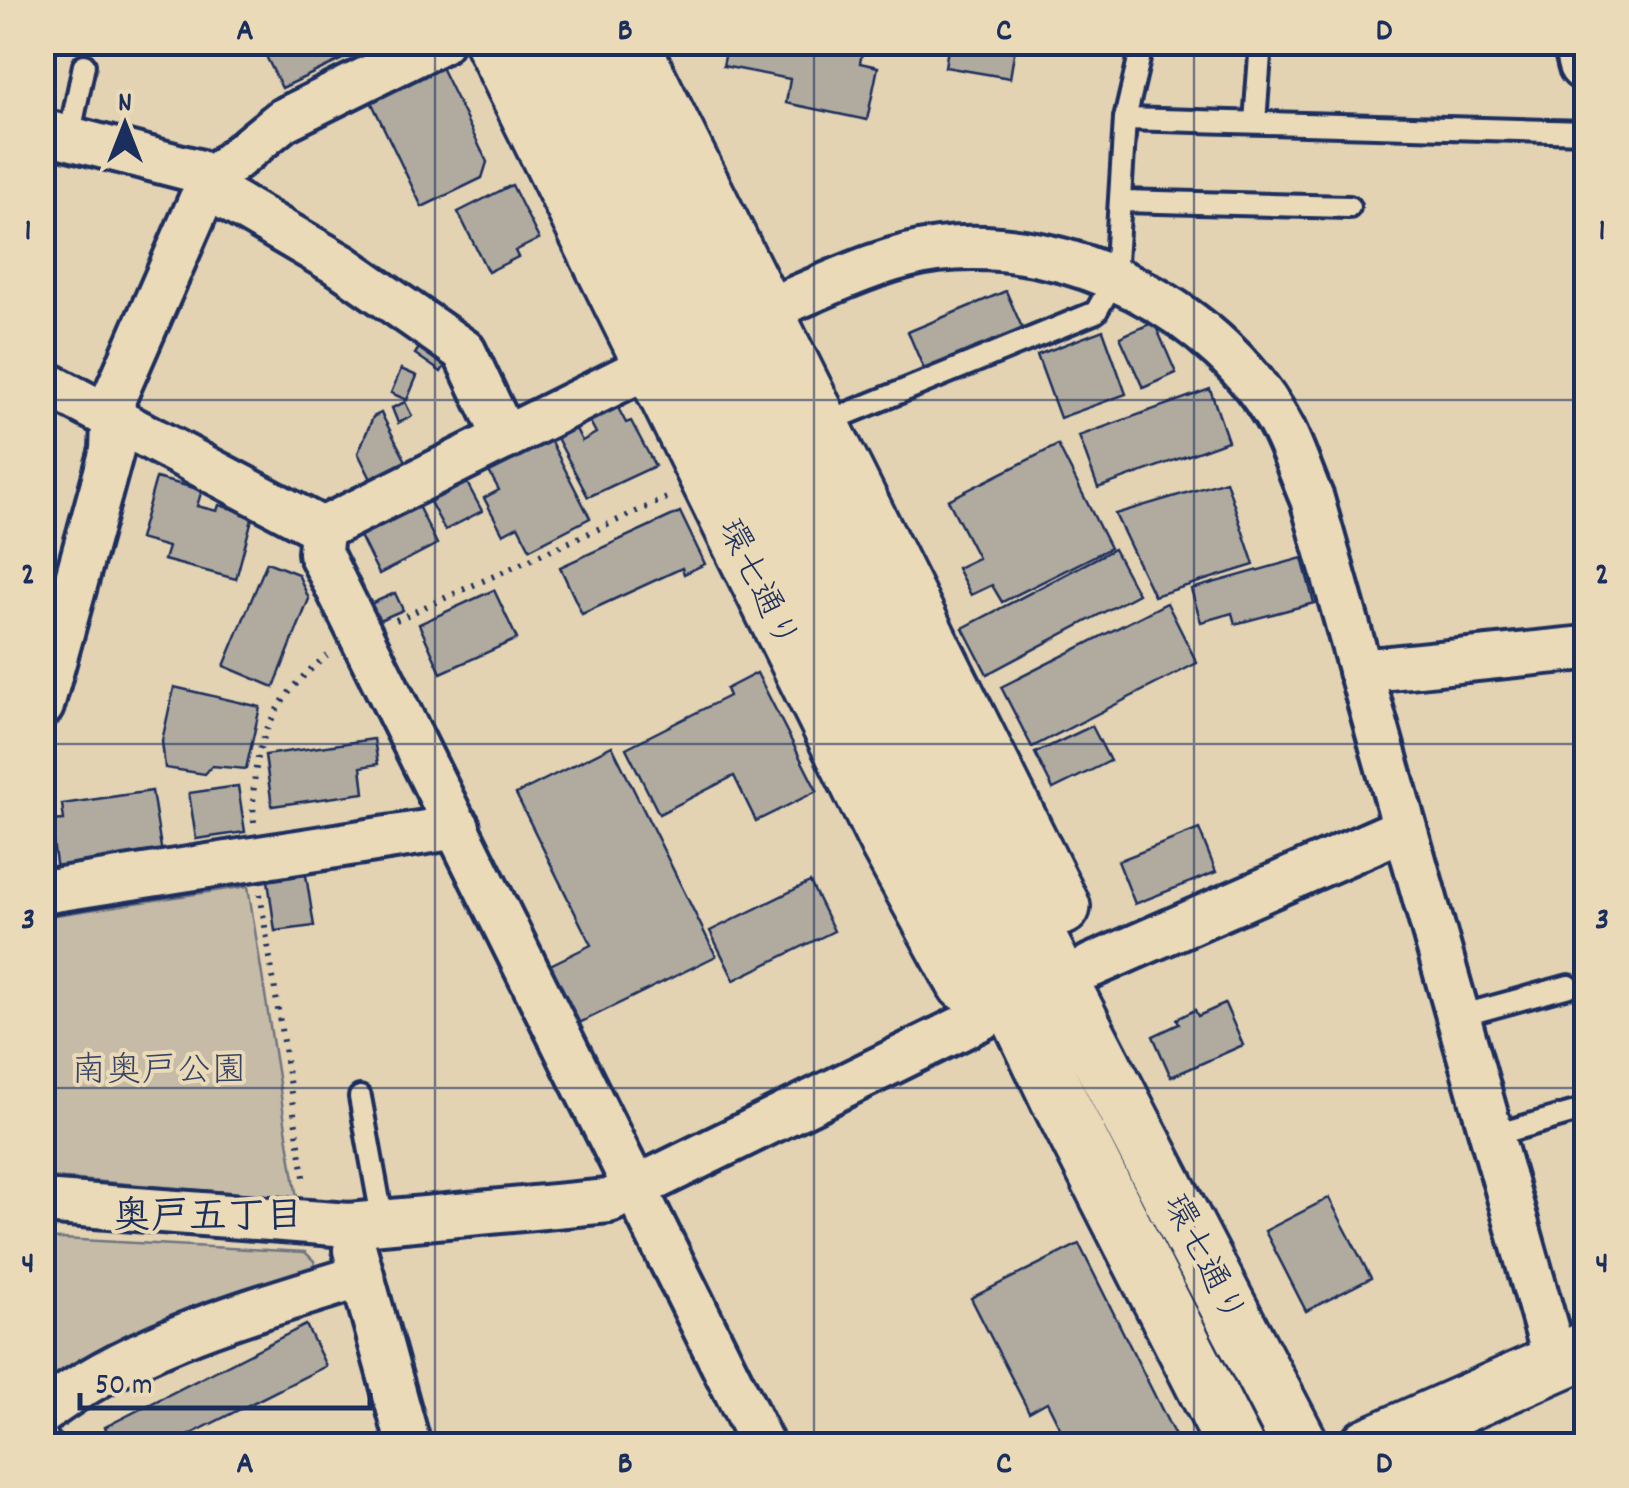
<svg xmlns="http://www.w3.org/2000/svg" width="1629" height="1488" viewBox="0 0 1629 1488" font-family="Dekko,'Klee One',sans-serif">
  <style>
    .green { fill: #c5bba7; stroke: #707582; stroke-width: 2.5 }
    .building { fill: #b0ab9e; stroke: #1b2f5e; stroke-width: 2.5 }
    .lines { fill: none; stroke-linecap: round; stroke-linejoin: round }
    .lane-casing { stroke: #1b2f5e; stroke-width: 28 }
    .street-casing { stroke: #1b2f5e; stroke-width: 50 }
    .secondary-casing { stroke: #1b2f5e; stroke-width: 62 }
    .primary-casing { stroke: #1b2f5e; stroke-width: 62 }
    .path { stroke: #1b2f5e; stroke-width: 6; stroke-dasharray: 2.5 8; stroke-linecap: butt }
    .lane { stroke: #ebdab7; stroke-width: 20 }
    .street { stroke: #ebdab7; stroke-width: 42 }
    .secondary { stroke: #ebdab7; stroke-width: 55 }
    .primary { stroke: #ebdab7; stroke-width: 55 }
    .grid { fill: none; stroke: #1b2f5e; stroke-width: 2.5; stroke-opacity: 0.55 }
    .labels { text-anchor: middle; stroke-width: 8; stroke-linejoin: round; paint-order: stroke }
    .street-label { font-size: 35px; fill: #1b2f5e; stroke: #ebdab7 }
    .park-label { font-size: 35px; fill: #344469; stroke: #ebdab7 }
    .neighbourhood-label { font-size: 38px; font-weight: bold; fill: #1b2f5e; stroke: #ebdab7 }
    .neatline { fill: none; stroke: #1b2f5e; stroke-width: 4 }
    .grid-label { font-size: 32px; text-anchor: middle; font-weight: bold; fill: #1b2f5e }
  </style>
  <rect width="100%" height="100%" fill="#e3d3b3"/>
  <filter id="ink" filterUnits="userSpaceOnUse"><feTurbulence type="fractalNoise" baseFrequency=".01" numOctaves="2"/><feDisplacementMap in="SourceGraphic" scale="20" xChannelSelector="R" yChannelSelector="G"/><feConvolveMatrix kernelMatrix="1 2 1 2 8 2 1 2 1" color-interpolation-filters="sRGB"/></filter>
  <g filter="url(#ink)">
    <!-- green -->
    <g class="green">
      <path d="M248 886 297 1198 43 1177V917Z"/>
      <path d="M43 1238 305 1252 315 1262 313 1272 43 1391Z"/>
    </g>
    <!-- building -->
    <g class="building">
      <path d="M259 42H378L282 88Z"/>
      <path d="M728 42H864L860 63 878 67 867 120 786 103 790 79 723 66Z"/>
      <path d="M949 42H1016L1010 78 945 67Z"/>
      <path d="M1047 42H1106L1105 52Z"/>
      <path d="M438 61 487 162 482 178 422 207 368 95Z"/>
      <path d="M512 185 539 239 515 251 518 257 488 272 458 212Z"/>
      <path d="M1006 291 1024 332 926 374 908 332Z"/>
      <path d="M1154 322 1176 373 1143 388 1120 337Z"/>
      <path d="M1103 330 1126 394 1060 418 1037 355Z"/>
      <path d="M424 340 450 358 441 372 415 354Z"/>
      <path d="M401 369 417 376 407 400 391 393Z"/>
      <path d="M1210 389 1228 441 1098 488 1079 436Z"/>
      <path d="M405 402 412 416 398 423 392 408Z"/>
      <path d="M616 404 626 423 631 421 655 466 588 497 555 434 574 425 582 441 596 433 588 418Z"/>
      <path d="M381 413 408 465 373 483 358 453 373 417Z"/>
      <path d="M548 436 590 518 530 549 518 526 503 534 484 498 499 490 487 468Z"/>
      <path d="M1058 445 1110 548 1002 602 992 585 971 595 957 568 978 558 948 500Z"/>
      <path d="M156 478 202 490 197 506 217 511 219 505 253 515 236 579 164 560 168 547 139 539Z"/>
      <path d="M466 481 482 511 445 530 429 500Z"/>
      <path d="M1226 481 1254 565 1154 596 1115 514Z"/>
      <path d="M418 506 437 544 379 574 360 536Z"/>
      <path d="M680 512 705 564 684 574 682 568 582 614 560 567Z"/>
      <path d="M1114 549 1138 594 987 674 963 628Z"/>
      <path d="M1302 558 1314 603 1235 624 1232 613 1201 622 1191 589Z"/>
      <path d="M267 562 298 574 309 599 274 687 224 666Z"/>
      <path d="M494 590 517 639 441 673 419 624Z"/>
      <path d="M395 593 403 610 375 622 368 605Z"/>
      <path d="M1167 603 1197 663 1032 747 1001 687Z"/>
      <path d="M757 673 817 791 756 821 734 776 659 814 626 748 729 696 726 689Z"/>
      <path d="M174 687 260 707 246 769 212 766 205 774 165 768 162 741Z"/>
      <path d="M1092 726 1110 761 1053 789 1035 753Z"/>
      <path d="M374 739 378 764 361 767 364 793 272 806 265 755Z"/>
      <path d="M612 746 716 956 573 1026 544 968 591 945 516 794Z"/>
      <path d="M238 786 245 832 196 839 189 793Z"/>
      <path d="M152 791 162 854 57 870 50 821 64 820 62 804Z"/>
      <path d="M1199 829 1216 872 1135 904 1118 861Z"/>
      <path d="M306 875 314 926 275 931 268 880Z"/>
      <path d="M810 882 834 931 734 980 710 931Z"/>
      <path d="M1225 1004 1243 1045 1171 1077 1153 1036 1179 1024 1177 1019 1195 1010 1198 1016Z"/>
      <path d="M1329 1198 1371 1278 1306 1311 1265 1231Z"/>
      <path d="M1079 1244 1178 1442 1171 1446H1069L1047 1402 1029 1412 971 1298Z"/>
      <path d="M306 1325 326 1366 167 1446H114L105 1427Z"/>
    </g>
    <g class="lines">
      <defs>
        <g id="lane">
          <path d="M1125 119 1586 132"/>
          <path d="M1255 122 1261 42"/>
          <path d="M69 138 84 65"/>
          <path d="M1121 201 1349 207"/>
          <path d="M844 415 1096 312 1115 278 1125 119 1143 42"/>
          <path d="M1456 1017 1569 986"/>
          <path d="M360 1097 383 1223"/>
          <path d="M1491 1136 1586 1109"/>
          <path d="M42 1426 51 1446"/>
        </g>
        <g id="street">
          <path d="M42 131 197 171 224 197 342 266 464 351 505 438"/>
          <path d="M766 310C821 289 879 257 938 250 1068 234 1222 311 1283 429 1294 451 1302 476 1312 499L1556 1363"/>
          <path d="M653 364 322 529 320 553 763 1446"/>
          <path d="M42 381 322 529"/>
          <path d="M1360 671 1586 648"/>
          <path d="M42 706 112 450 114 398 200 201 223 169 283 120 441 42"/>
          <path d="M42 892 458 827"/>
          <path d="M1091 966 1403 829"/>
          <path d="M42 1202 349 1225 609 1201 984 1017"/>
          <path d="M355 1250 409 1446"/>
          <path d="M42 1413C136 1341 251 1311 362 1276"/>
        </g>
        <g id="secondary">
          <path d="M1581 42 1586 63"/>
          <path d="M1368 1446 1586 1350"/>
        </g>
        <g id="primary">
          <path d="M493 42 889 845 965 983"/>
          <path d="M538 42 930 829 1060 1102 1235 1446"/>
          <path d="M585 42C820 512 1057 981 1301 1446"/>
          <path d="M630 42 1062 907"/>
        </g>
      </defs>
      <!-- lane casing -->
      <use href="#lane" class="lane-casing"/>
      <!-- street casing -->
      <use href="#street" class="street-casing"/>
      <!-- secondary casing -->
      <use href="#secondary" class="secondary-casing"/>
      <!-- primary casing -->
      <use href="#primary" class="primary-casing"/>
      <!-- path -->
      <g class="path">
        <path d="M396 620 667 498"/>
        <path d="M254 822C249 752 270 699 327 656"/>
        <path d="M260 894 305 1183"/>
      </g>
      <!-- lane -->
      <use href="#lane" class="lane"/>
      <!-- street -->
      <use href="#street" class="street"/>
      <!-- secondary -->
      <use href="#secondary" class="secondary"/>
      <!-- primary -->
      <use href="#primary" class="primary"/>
    </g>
  </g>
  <!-- grid -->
  <path class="grid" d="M435 42V1446M814 42V1446M1194 42V1446M42 400H1586M42 744H1586M42 1088H1586"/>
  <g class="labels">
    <!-- street labels -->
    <g class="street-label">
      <text transform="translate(760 583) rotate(64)" y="12">環七通り</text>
      <text transform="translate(1206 1258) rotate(63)" y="12">環七通り</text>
    </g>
    <!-- park labels -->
    <g class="park-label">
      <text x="159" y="1080">南奥戸公園</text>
    </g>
    <!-- neighbourhood labels -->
    <g class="neighbourhood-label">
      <text x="208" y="1227">奥戸五丁目</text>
    </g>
  </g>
  <!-- margin -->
  <rect width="1629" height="1488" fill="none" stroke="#ebdab7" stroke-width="110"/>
  <!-- north arrow -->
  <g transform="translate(125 125)" stroke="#ebdab7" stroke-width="8" paint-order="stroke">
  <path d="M0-8L18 38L0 25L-18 38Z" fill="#1b2f5e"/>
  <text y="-15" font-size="28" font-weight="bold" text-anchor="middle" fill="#1b2f5e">N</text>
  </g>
  <!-- scale -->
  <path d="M80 1393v15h290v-15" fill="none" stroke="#1b2f5e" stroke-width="5"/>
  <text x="95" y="1393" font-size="30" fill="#1b2f5e" stroke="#ebdab7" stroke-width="8" paint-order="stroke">50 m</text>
  <rect x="55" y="55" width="1519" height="1378" class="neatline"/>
  <g class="grid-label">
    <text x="245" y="39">A</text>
    <text x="625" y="39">B</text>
    <text x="1004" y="39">C</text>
    <text x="1384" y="39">D</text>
    <text x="28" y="239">1</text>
    <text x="1602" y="239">1</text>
    <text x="28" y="583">2</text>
    <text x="1602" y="583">2</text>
    <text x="28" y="928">3</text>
    <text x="1602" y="928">3</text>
    <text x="28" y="1272">4</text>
    <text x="1602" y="1272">4</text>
    <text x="245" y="1472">A</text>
    <text x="625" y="1472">B</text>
    <text x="1004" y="1472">C</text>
    <text x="1384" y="1472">D</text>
  </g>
</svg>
